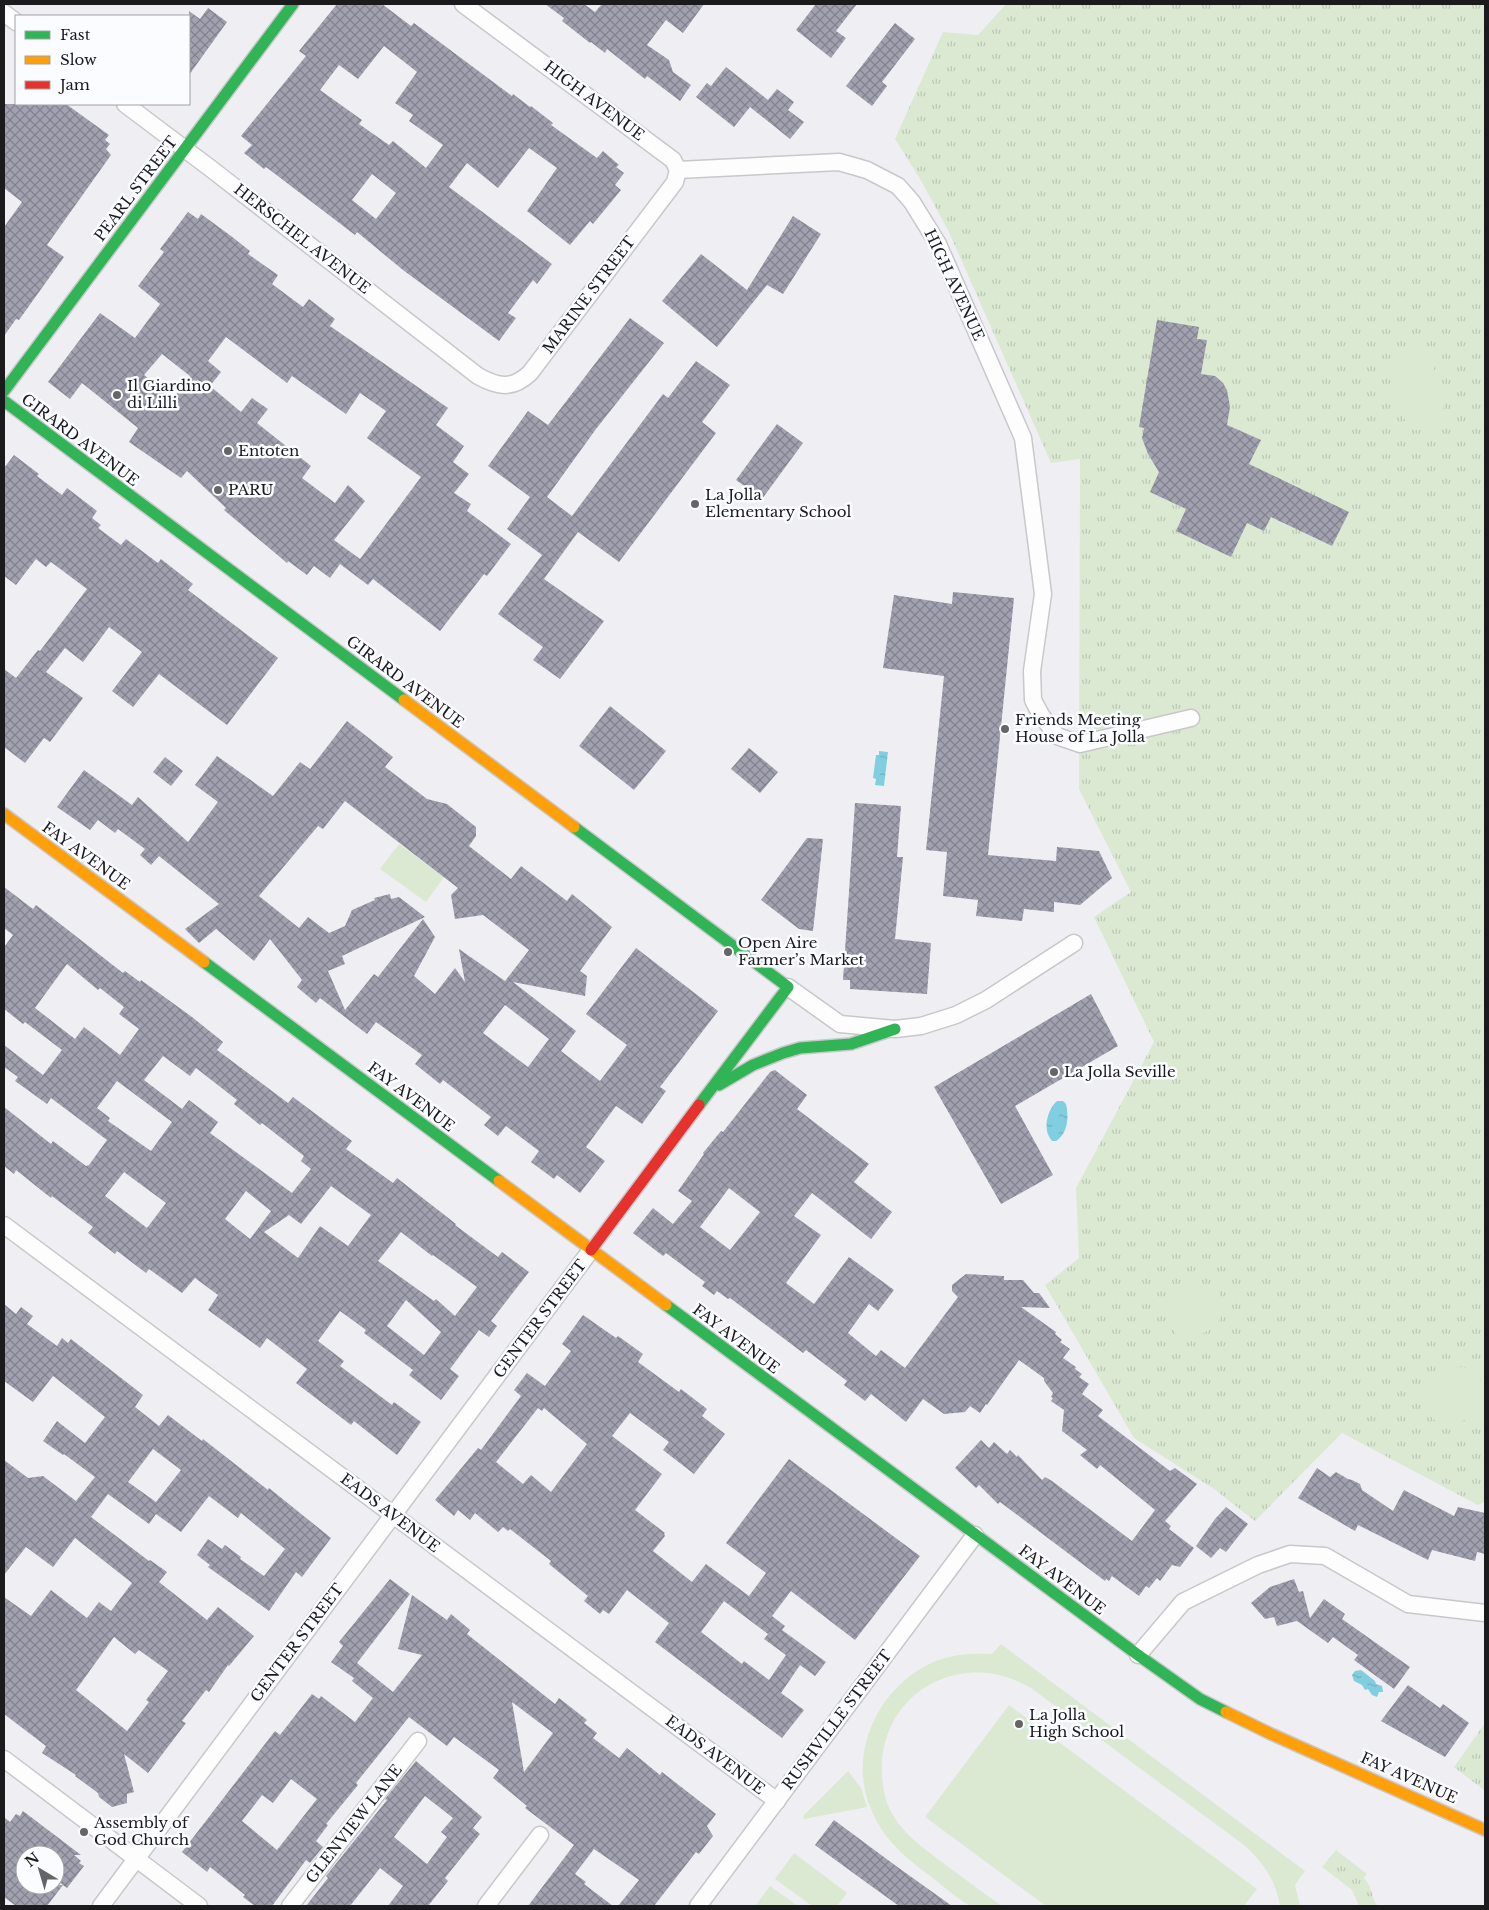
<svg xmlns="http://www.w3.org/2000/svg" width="1489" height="1910" viewBox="0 0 1489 1910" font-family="'Libre Baskerville',serif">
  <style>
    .grass { fill: url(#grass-tufts) }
    .garden { fill: #dbe9d3 }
    .water { fill: url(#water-ripples) }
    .building { fill: url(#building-cross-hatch); fill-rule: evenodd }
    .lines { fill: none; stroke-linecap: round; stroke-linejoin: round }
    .street-casing { stroke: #c8c8cb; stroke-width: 19 }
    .fast-casing { stroke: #c8c8cb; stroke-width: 14 }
    .slow-casing { stroke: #c8c8cb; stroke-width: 14 }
    .jam-casing { stroke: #c8c8cb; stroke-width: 14 }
    .street { stroke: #fdfdfd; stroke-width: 16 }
    .fast { stroke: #30b455; stroke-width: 11 }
    .slow { stroke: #ff9f0a; stroke-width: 11 }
    .jam { stroke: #e5322d; stroke-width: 11 }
    .poi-dot { fill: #656568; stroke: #fbfcff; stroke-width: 2 }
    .labels { text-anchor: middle; stroke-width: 5; stroke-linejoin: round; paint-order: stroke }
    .street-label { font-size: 15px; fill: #1b1b1d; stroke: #fbfcff }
    .poi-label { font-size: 15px; fill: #1b1b1d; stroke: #fbfcff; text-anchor: start }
  </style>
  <defs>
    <pattern id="grass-tufts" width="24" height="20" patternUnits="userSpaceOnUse" patternTransform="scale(1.25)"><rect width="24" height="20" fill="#dbe9d3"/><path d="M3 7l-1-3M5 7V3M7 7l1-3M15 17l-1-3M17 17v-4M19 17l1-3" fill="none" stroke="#bbc7b5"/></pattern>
    <pattern id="water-ripples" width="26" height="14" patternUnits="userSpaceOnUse" patternTransform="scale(1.25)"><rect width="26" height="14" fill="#80cee0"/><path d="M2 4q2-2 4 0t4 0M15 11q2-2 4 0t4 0" fill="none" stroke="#6eb0c0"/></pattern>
    <pattern id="building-cross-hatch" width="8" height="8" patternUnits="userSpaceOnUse" patternTransform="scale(1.25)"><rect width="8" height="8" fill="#a1a1b0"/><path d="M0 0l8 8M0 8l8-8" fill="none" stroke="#82828f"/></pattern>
  </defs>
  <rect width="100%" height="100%" fill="#efeff3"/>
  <!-- grass -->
  <g class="grass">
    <path d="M1006 4H1485V1502L1478 1505 1342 1433 1255 1521 1214 1489 1134 1438 1045 1285 1079 1258 1076 1188 1154 1042 1094 917 1131 892 1079 789 1080 459 1051 463 948 230 920 179 895 139 943 32 978 35Z"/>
    <path d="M1485 1723V1791L1454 1767Z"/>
    <path d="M1336 1850 1367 1874 1364 1878C1374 1889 1370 1897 1378 1906H1359L1352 1890 1322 1867Z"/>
  </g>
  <!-- garden -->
  <g class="garden">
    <path d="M1411 348C1415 348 1419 349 1422 351 1435 362 1451 406 1440 421 1437 425 1431 426 1426 428 1420 431 1414 431 1408 427 1400 406 1375 356 1411 348Z"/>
    <path d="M399 844 444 877 426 902 380 869Z"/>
    <path d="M1200 1284 1208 1285 1217 1290C1220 1296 1224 1304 1223 1312 1220 1326 1198 1339 1183 1337 1171 1334 1164 1316 1170 1306 1175 1294 1188 1287 1200 1284Z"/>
    <path d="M1461 1367C1481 1369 1489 1394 1479 1410 1473 1417 1465 1420 1456 1423 1450 1425 1444 1425 1438 1422 1431 1418 1426 1412 1423 1404 1414 1381 1443 1369 1461 1367Z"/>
    <path d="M1001 1644 1305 1871 1295 1885 1300 1906H1280C1276 1881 1263 1862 1244 1845L1035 1691C972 1648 888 1684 882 1762 881 1775 883 1790 887 1803 899 1833 925 1849 950 1868 967 1881 984 1893 1002 1906 993 1906 980 1909 971 1906 964 1904 937 1881 929 1875 902 1855 883 1839 870 1807 847 1750 881 1683 936 1661 954 1654 974 1653 992 1654Z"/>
    <path d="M1009 1705 1257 1889 1244 1906H1046L925 1817Z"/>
    <path d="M848 1771 861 1788 867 1807 804 1819 803 1816Z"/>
    <path d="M794 1853 847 1893 837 1906H812L775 1879Z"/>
    <path d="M770 1886 798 1906H755Z"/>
  </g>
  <!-- water -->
  <g class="water">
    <path d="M879 751 888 752 884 786 875 785 876 779 873 778 876 755H879Z"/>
    <path d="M1057 1101H1063L1066 1104C1069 1117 1068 1133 1056 1141H1052C1042 1130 1047 1110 1057 1101Z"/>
    <path d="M1361 1670 1375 1681 1376 1684 1382 1686 1383 1692H1379L1377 1697 1372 1695 1368 1689 1365 1690 1362 1685 1354 1681 1352 1675 1355 1671Z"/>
  </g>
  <!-- building -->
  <g class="building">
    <path d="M337 4H382L411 26 414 23 512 96 513 94 530 107 531 106 553 123 551 125 597 158 603 151 619 165 616 167 624 173 615 185 621 190 593 224 590 221 570 245 527 211 557 168 529 148 498 188 467 163 449 187 552 264 537 284 533 280 508 313 516 318 499 341 403 270 357 232 355 235 266 167 264 169 244 153 252 145 241 136 306 56 299 51ZM384 46 417 72 395 103 413 115 409 121 443 145 426 168 393 141 389 145 359 124 362 120 320 90 339 65 358 79ZM372 174 396 193 376 219 352 200Z"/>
    <path d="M545 4H584L595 12 602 4H704L683 33 666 20 647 45 669 60 673 72 691 85 680 101 647 76 645 79 607 49 605 53 591 42 590 43 562 21 564 18Z"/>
    <path d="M816 4H857L836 31 846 38 831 58 796 30Z"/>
    <path d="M208 8 227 22 189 75V11L200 19Z"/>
    <path d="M895 23 915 39 882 82 887 86 872 106 846 86Z"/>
    <path d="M726 67 768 100 777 89 794 102 788 110 804 122 790 139 750 107 734 127 696 97 707 83 711 86Z"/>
    <path d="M4 104H66L109 135 105 140 110 144 106 149 111 155 47 245 64 257 19 320 16 319 4 336V227L22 202 4 188Z"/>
    <path d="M188 212 198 219 201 214 231 236 250 251 248 254 278 275 272 284 303 307 309 299 335 319 330 326 448 408 436 425 464 446 453 462 469 474 454 493 471 504 467 511 511 544 487 576 484 574 440 631 373 579 368 585 340 564 330 578 314 566 307 575 288 561 287 563 224 510 226 508 187 471 181 478 129 442 138 428 82 383 70 399 48 382 100 313 135 338 160 304 138 286 164 252 160 249ZM226 337 287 383 292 376 346 414 360 393 386 411 367 438 421 477 360 559 334 540 365 501 348 485 335 503 302 478 311 466 257 423 268 409 252 398 241 412 210 386 221 372 208 361ZM162 354 190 376 173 399 144 375Z"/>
    <path d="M793 216 821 234 783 294 767 285 717 347 662 301 701 254 747 290Z"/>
    <path d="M630 318 664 343 596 429 547 497 572 516 663 394 668 398 696 361 730 385 702 422 716 433 619 562 578 532 544 579 604 621 560 679 533 660 543 647 498 614 542 555 507 529 530 497 488 466 528 411 548 425Z"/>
    <path d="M1157 320 1199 327 1197 339 1207 340 1201 374 1215 376 1223 383 1227 390 1230 407 1227 425 1261 440 1249 464 1349 512 1332 546 1271 517 1264 531 1247 523 1231 557 1176 531 1186 509 1150 492 1159 472 1148 454 1142 438 1144 428 1139 427Z"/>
    <path d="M777 424 803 443 762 499 736 480Z"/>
    <path d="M14 455 39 474 37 476 62 495 67 488 97 511 92 518 101 525 98 528 121 545 126 539 158 563 161 559 193 584 188 590 278 658 227 725 159 674 133 707 112 691 142 652 109 627 83 662 65 648 46 672 83 698 50 742 44 738 25 763 4 747V669L16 678 38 650 40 651 87 589 51 562 46 567 36 559 16 585 4 576V468Z"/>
    <path d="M953 592 1014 598 988 855 1056 861 1057 847 1099 851 1112 878 1080 905 1054 902V912L1024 909 1022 921 976 916 978 900 943 896 947 852 926 850 944 676 883 668 894 595 952 604Z"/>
    <path d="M610 706 666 751 634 790 579 746Z"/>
    <path d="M347 721 393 757 385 767 427 799 447 804 476 827V836L469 846 511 879 521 866 567 901 572 894 612 927 580 971 587 976 585 996 513 982 576 1031 561 1051 600 1081 627 1045 586 1014 636 948 718 1011 660 1087 666 1091 642 1124 616 1106 586 1147 605 1161 580 1193 557 1175 554 1179 531 1162 539 1151 506 1126 498 1136 484 1125 491 1117 443 1080 440 1084 415 1064 422 1055 376 1022 367 1034 320 998 316 1003 297 987 302 980 270 939 254 961 216 929 199 943 185 929 219 904 159 856 151 865 140 855 145 849 118 829 115 833 98 820 90 830 57 807 84 770 132 805 138 797 188 842 218 802 195 785 217 756 273 796 300 762 310 769ZM345 801 458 888 451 895 455 919 483 915 529 950 505 981 459 949 465 982 455 968 435 994 414 976 435 937 423 919 378 977 374 974 345 1010 328 971 345 964 342 956 425 917 399 897 391 899 390 894 374 898 375 900 352 910 345 926 329 933 308 917 299 928 259 896 318 826 323 829ZM505 1005 549 1039 528 1067 483 1033Z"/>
    <path d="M749 748 778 772 760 793 731 769Z"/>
    <path d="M165 757 183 771 171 786 153 772Z"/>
    <path d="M855 803 901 806 897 857H903L895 939 931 943 927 994 850 989V980H843Z"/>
    <path d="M807 838 823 839 813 931 799 929 761 900Z"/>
    <path d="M4 887 33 909 36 905 123 973 125 971 140 982 141 980 192 1017 223 1042 217 1050 288 1103 293 1097 352 1141 346 1149 393 1183 397 1178 456 1224 455 1225 498 1257 502 1252 529 1272 491 1321 497 1326 489 1337 479 1330 450 1369 459 1376 441 1400 409 1375 413 1370 364 1333 366 1330 340 1311 318 1341 344 1361 340 1366 392 1405 394 1402 421 1422 397 1455 354 1421 351 1425 296 1383 307 1369 267 1338 260 1348 208 1310 218 1295 195 1278 182 1293 149 1269 146 1273 117 1251 115 1254 88 1233 93 1227 52 1196 51 1198 16 1170 14 1174 4 1166V1107L51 1144 53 1141 86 1166 89 1165 107 1140 51 1098 47 1104 15 1081 18 1077 4 1067V1045L43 1075 62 1050 25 1022 23 1024 4 1009V947L13 935 4 928ZM67 964 98 990 100 988 124 1007 119 1014 139 1029 120 1055 84 1027 75 1039 35 1008ZM163 1056 190 1076 196 1068 237 1100 234 1104 260 1125 262 1123 304 1156 301 1161 311 1169 292 1193 210 1133 218 1122 189 1100 182 1109 144 1080ZM117 1081 172 1122 151 1151 108 1121 110 1118 97 1108ZM124 1172 166 1203 147 1228 105 1196ZM331 1186 371 1215 348 1246 320 1226 298 1258 264 1232 289 1215 301 1224ZM246 1191 271 1211 250 1239 225 1219ZM401 1232 432 1256 433 1255 477 1287 455 1316 436 1299 434 1301 378 1261ZM406 1300 441 1332 424 1355 387 1326Z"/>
    <path d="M1091 994 1118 1046 1015 1106 1053 1175 1001 1204 934 1087Z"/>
    <path d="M775 1070 807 1095 797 1109 869 1164 854 1182 892 1212 871 1239 812 1193 794 1216 821 1235 786 1283 814 1304 849 1257 894 1290 878 1311 869 1304 848 1333 876 1356 881 1350 905 1368 958 1297 952 1291V1285L966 1274 1004 1276V1280H1023L1034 1293H1039L1050 1308 1021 1307 1056 1332 1055 1334 1062 1340 1060 1342 1070 1349 1063 1358 1076 1367 1075 1369 1082 1374 1079 1377 1089 1384 1082 1394 1103 1410 1098 1416 1170 1471 1175 1468 1197 1484 1165 1521 1171 1526 1169 1529 1194 1548 1180 1567 1172 1565 1160 1581 1157 1578 1149 1588 1146 1586 1139 1596 1112 1576 1109 1581 1106 1579 1105 1581 1000 1502 998 1504 979 1485 976 1488 955 1468 981 1440 989 1448 994 1442 1007 1454 1010 1450 1017 1457 1018 1455 1042 1480 1045 1477 1052 1481 1132 1541 1155 1510 1100 1465 1097 1469 1080 1455 1087 1450 1062 1431 1064 1410 1051 1401 1053 1398 1051 1397 1053 1393 1044 1381V1378L1019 1360 987 1405 986 1404 980 1413 970 1406 965 1412 944 1414 923 1399 906 1422 871 1394 865 1401 844 1385 847 1381 806 1350 803 1353 730 1298 728 1299 717 1291 714 1295 702 1286 705 1282 666 1253 663 1256 633 1233 653 1208 673 1224 692 1201 678 1191 704 1154 703 1153 721 1131 723 1132 770 1072ZM729 1188 760 1212 730 1250 700 1227Z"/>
    <path d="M4 1304 16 1314 21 1307 33 1316 27 1324 57 1346 62 1338 68 1343 71 1339 143 1395 135 1407 159 1426 168 1415 202 1441 203 1439 268 1490 269 1488 331 1538 302 1577 296 1572 269 1611 208 1567 210 1565 197 1555 208 1539 222 1549 225 1545 241 1557 240 1559 264 1576 285 1549 241 1513 238 1518 209 1496 181 1532 156 1514 149 1524 108 1494 91 1517 149 1561 150 1560 167 1572 159 1582 207 1620 218 1607 254 1636 229 1666 228 1665 209 1692 206 1690 182 1721 186 1723 148 1773 124 1754 134 1792 127 1794V1803L112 1807 99 1797 98 1793 75 1776 76 1775 42 1753 46 1746 4 1714V1597L31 1616 51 1590 87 1618 99 1602 111 1611 132 1583 75 1538 53 1567 26 1547 4 1575V1460L28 1478 43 1476 76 1501 95 1477 64 1454 63 1455 43 1441 57 1421 85 1443 105 1417 53 1376 33 1402 4 1381ZM153 1449 181 1470 156 1502 128 1482ZM114 1637 135 1654 139 1650 168 1671 146 1700 149 1702 127 1731 76 1690Z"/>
    <path d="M583 1315 616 1338 618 1336 643 1354 638 1362 679 1392 681 1389 707 1409 702 1416 725 1434 694 1474 663 1450 669 1442 630 1413 612 1436 662 1474 635 1510 665 1533 664 1534 665 1536 653 1551 692 1582 706 1564 749 1596 766 1573 726 1543 789 1459 920 1556 855 1640 791 1591 772 1616 785 1626 782 1630 826 1662 815 1676 800 1665 781 1693 804 1710 782 1738 655 1642 669 1623 627 1590 609 1614 603 1610 600 1614 584 1601 588 1596 549 1564 551 1561 510 1529 508 1531 503 1527 498 1532 475 1513 470 1520 458 1510 454 1516 435 1500 478 1448 481 1450 521 1396 514 1390 527 1373 545 1386 571 1351 562 1344ZM538 1408 542 1411 544 1408 587 1444 551 1492 531 1475 523 1484 496 1462ZM724 1601 768 1634 764 1639 786 1655 769 1680 744 1661 742 1664 701 1632Z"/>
    <path d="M1317 1468 1330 1477 1336 1472 1348 1479 1352 1480 1360 1484 1362 1490 1393 1511 1404 1490 1454 1516 1458 1507 1485 1513V1554L1477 1552 1475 1561 1432 1550 1428 1560 1358 1525 1355 1531 1298 1498Z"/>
    <path d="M1226 1507 1248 1524 1226 1552 1220 1548 1211 1558 1196 1546 1215 1519Z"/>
    <path d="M390 1579 410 1594 357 1663 393 1692 422 1655 398 1649 412 1595 447 1620 451 1614 470 1630 467 1634 555 1704 559 1698 587 1720 584 1723 597 1733 593 1738 619 1758 627 1748 660 1775 662 1772 716 1814 707 1826 713 1836 699 1854 696 1852 654 1906H618L639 1880 594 1849 575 1874 586 1882 584 1884 613 1906H528L574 1845 525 1808 527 1806 493 1778 499 1770 454 1737 447 1746 409 1717 356 1783 358 1785 326 1824 328 1825 316 1841 323 1847 310 1863 306 1860 272 1906H255L243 1897 245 1895 210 1867 207 1872 182 1852 275 1731 280 1735 312 1694 319 1699 321 1696 355 1722 373 1698 352 1681 354 1678 331 1662 343 1646 339 1642ZM512 1702 553 1733 524 1772ZM291 1779 317 1799 277 1850 242 1821 262 1795 273 1803Z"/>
    <path d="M1294 1579 1299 1592 1303 1591 1310 1618 1324 1599 1345 1614 1342 1619 1410 1667 1394 1689 1354 1660 1358 1655 1333 1637 1328 1643 1297 1621 1277 1626 1274 1617 1265 1619 1251 1603 1270 1587Z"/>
    <path d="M1408 1685 1440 1708 1443 1704 1469 1723 1445 1757 1381 1721Z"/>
    <path d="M416 1761 482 1817 473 1828 480 1834 445 1878 448 1881 428 1906H388L403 1886 380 1868 350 1906H306L328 1878 326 1876 387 1800 385 1799ZM425 1796 453 1818 441 1832 447 1837 427 1864 394 1837Z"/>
    <path d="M23 1811 81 1855H74L81 1861 79 1863 84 1866 67 1888 55 1879V1855H25V1885H63L47 1906H16L4 1897V1817L10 1822 16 1814 20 1816Z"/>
    <path d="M834 1820 896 1866 952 1906H899L867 1883 815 1845Z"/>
  </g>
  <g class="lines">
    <defs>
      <g id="street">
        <path d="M463 4 673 160 678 170"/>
        <path d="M4 13 16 22"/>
        <path d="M125 104 210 168 478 376C498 387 512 390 530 373L675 182 678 170"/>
        <path d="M678 170 839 162 867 170 898 186 912 202 938 244 1023 438 1043 594 1032 671 1033 700 1041 715 1057 736 1080 744 1191 718"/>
        <path d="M788 987 840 1024 895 1029 921 1026 956 1015 986 1000 1074 943"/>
        <path d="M4 1225 777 1801"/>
        <path d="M1138 1655 1183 1602 1258 1565 1290 1554 1325 1556 1408 1604 1485 1613"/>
        <path d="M4 1759 199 1906"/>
        <path d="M101 1906 591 1250"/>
        <path d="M290 1906 418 1741"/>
        <path d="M486 1906 540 1835"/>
        <path d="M698 1906 975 1535"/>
      </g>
      <g id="fast">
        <path d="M4 391 293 4"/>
        <path d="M4 401 404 700"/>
        <path d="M574 827 788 987 699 1105"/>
        <path d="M204 962 499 1181"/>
        <path d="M719 1085 753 1065 783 1053 800 1048 851 1044 895 1029"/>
        <path d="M666 1305 1138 1655 1200 1699 1226 1712"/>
      </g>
      <g id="slow">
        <path d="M404 700 574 827"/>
        <path d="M4 814 204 962"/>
        <path d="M499 1181 666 1305"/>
        <path d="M1226 1712 1271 1734 1485 1830"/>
      </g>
      <path id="jam" d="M591 1250 699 1105"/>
    </defs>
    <!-- street casing -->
    <use href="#street" class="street-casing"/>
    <!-- fast casing -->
    <use href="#fast" class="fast-casing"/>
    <!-- slow casing -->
    <use href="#slow" class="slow-casing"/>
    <!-- jam casing -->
    <use href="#jam" class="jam-casing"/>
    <!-- street -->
    <use href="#street" class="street"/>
    <!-- fast -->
    <use href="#fast" class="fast"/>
    <!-- slow -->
    <use href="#slow" class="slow"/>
    <!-- jam -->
    <use href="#jam" class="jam"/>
  </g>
  <!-- markers -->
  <g class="poi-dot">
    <circle cx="117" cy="395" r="5"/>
    <circle cx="228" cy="451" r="5"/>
    <circle cx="218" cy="490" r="5"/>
    <circle cx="695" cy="504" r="5"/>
    <circle cx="1005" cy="729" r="5"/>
    <circle cx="728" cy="952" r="5"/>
    <circle cx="1054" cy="1072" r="5"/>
    <circle cx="1019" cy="1724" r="5"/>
    <circle cx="84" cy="1832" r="5"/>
  </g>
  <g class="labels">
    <!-- street labels -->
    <g class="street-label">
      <text transform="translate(594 101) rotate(37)" y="5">HIGH AVENUE</text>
      <text transform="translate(136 189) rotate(-53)" y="5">PEARL STREET</text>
      <text transform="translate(302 239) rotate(38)" y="5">HERSCHEL AVENUE</text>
      <text transform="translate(954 285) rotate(65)" y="5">HIGH AVENUE</text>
      <text transform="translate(589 295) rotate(-53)" y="5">MARINE STREET</text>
      <text transform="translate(80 440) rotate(37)" y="5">GIRARD AVENUE</text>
      <text transform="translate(405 682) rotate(37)" y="5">GIRARD AVENUE</text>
      <text transform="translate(86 856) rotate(36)" y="5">FAY AVENUE</text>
      <text transform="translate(411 1097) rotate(37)" y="5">FAY AVENUE</text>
      <text transform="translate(540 1319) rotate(-53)" y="5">GENTER STREET</text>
      <text transform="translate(736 1339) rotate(37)" y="5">FAY AVENUE</text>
      <text transform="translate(390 1513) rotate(37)" y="5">EADS AVENUE</text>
      <text transform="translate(1062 1580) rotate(37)" y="5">FAY AVENUE</text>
      <text transform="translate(297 1643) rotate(-53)" y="5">GENTER STREET</text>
      <text transform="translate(837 1720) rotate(-53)" y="5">RUSHVILLE STREET</text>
      <text transform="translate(715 1755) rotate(37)" y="5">EADS AVENUE</text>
      <text transform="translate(1409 1778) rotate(24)" y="5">FAY AVENUE</text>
      <text transform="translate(354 1824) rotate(-52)" y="5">GLENVIEW LANE</text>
    </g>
    <!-- poi labels -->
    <g class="poi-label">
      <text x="127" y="391">Il Giardino<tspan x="127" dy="17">di Lilli</tspan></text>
      <text x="238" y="456">Entoten</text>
      <text x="228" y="495">PARU</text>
      <text x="705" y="500">La Jolla<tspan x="705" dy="17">Elementary School</tspan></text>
      <text x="1015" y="725">Friends Meeting<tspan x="1015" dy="17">House of La Jolla</tspan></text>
      <text x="738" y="948">Open Aire<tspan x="738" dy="17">Farmer’s Market</tspan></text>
      <text x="1064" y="1077">La Jolla Seville</text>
      <text x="1029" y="1720">La Jolla<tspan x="1029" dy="17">High School</tspan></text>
      <text x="94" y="1828">Assembly of<tspan x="94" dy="17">God Church</tspan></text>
    </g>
  </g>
  <!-- border -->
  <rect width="1489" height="1910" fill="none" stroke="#1b1b1d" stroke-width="10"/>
  <!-- legend -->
  <rect x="15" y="15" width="175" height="90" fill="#fbfcff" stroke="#a1a2a5"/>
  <rect x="25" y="31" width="25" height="8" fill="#30b455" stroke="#a1a2a5"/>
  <text x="60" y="40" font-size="15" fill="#1b1b1d">Fast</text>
  <rect x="25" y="56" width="25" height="8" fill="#ff9f0a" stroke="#a1a2a5"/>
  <text x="60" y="65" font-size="15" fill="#1b1b1d">Slow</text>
  <rect x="25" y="81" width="25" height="8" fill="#e5322d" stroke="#a1a2a5"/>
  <text x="60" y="90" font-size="15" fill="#1b1b1d">Jam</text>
  <!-- north arrow -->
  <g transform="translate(40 1870) rotate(322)"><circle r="24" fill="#fbfcff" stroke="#a1a2a5"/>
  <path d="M0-4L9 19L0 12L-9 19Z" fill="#656568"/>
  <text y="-8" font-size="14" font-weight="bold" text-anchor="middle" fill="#1b1b1d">N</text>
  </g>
</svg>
